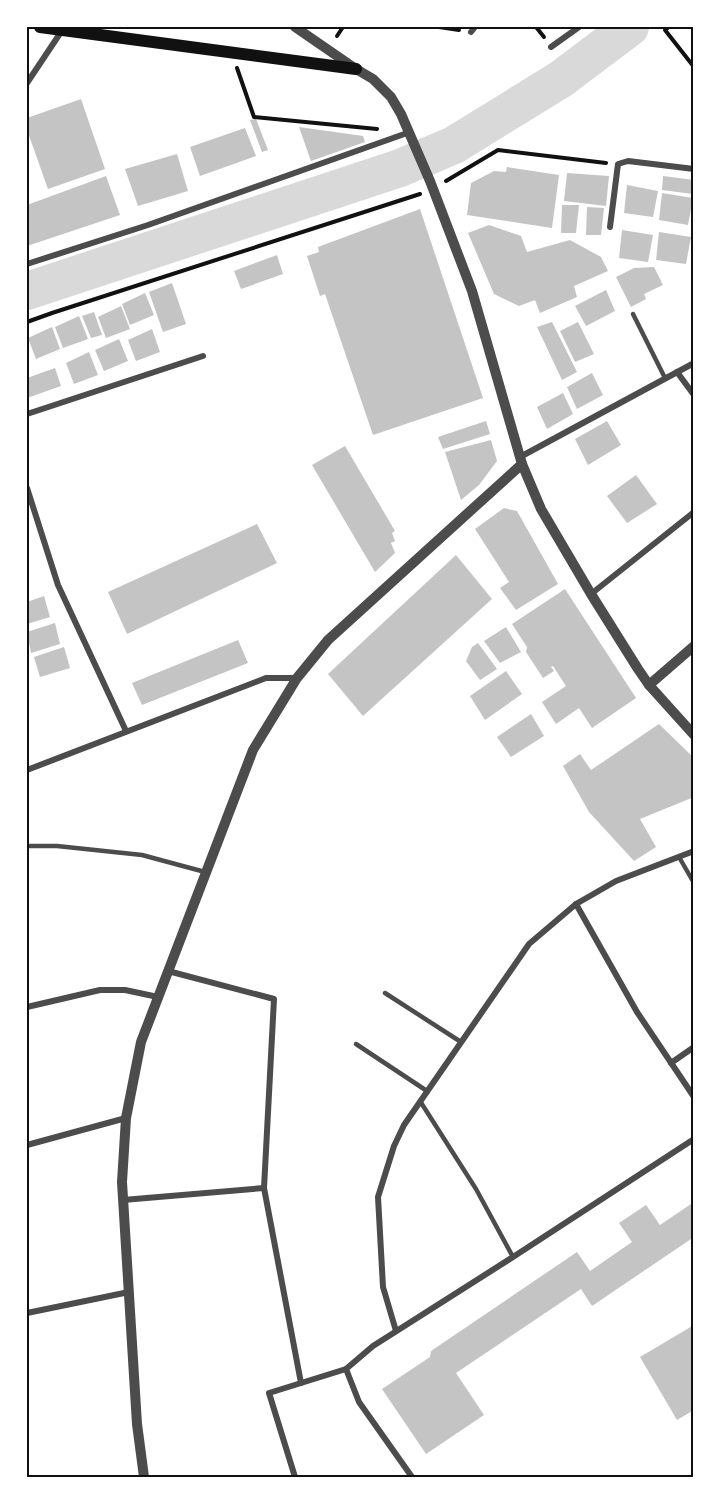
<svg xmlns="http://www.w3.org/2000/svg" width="721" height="1504" viewBox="0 0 721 1504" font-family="Overpass,sans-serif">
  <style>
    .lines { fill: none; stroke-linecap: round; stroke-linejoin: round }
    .river { stroke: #d9d9d9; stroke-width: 38 }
    .building { fill: #c4c4c4 }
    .path { stroke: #111; stroke-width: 4 }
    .service { stroke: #4c4c4c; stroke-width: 4.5 }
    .minor { stroke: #4c4c4c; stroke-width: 6 }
    .tertiary { stroke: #4c4c4c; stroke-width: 10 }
    .secondary { stroke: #111; stroke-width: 12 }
    .neatline { fill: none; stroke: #111; stroke-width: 2 }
  </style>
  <rect width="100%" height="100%" fill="#fff"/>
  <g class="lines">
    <!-- river -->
    <path class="river" d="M27 291 400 168 454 145 561 79 630 27"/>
  </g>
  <!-- building -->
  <g class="building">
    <path d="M81 99 105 169 48 189 27 130V118Z"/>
    <path d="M256 119 268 150 262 152 250 120Z"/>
    <path d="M299 127 363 136 365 142 311 161Z"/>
    <path d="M245 128 256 156 200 176 190 147Z"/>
    <path d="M177 154 188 191 138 206 125 169Z"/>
    <path d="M507 167 559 175 552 228 467 215 471 183 494 171 506 172Z"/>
    <path d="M567 173 609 176 606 206 564 201Z"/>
    <path d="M106 176 120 215 27 246V205Z"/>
    <path d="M663 176 694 180 693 194 662 190Z"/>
    <path d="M627 185 658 191 653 217 624 213Z"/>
    <path d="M662 193 693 198 688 225 659 220Z"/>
    <path d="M562 205H579L576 233H561Z"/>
    <path d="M587 207 604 208 601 235H586Z"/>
    <path d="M420 209 483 398 373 435 325 294 320 296 307 256 319 252 318 247Z"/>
    <path d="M489 225 521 236 527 252 570 240 601 257 608 271 574 286 577 297 540 313 535 300 519 306 494 294 468 233Z"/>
    <path d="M622 230 653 235 648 262 619 258Z"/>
    <path d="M659 232 691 237 686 264 656 260Z"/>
    <path d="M277 255 283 274 241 289 234 271Z"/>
    <path d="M654 267 663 285 644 294 646 299 631 307 616 277 634 268Z"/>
    <path d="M172 283 186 324 163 332 149 292Z"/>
    <path d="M606 290 615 311 586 326 575 306Z"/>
    <path d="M145 293 154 315 130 325 122 304Z"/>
    <path d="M121 306 130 329 106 338 98 317Z"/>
    <path d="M94 312 102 335 91 338 82 316Z"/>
    <path d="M79 316 88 339 63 348 55 327Z"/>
    <path d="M552 322 577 372 562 380 537 327Z"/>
    <path d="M578 322 594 354 575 362 560 331Z"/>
    <path d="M52 327 60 349 36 359 28 338Z"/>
    <path d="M152 329 160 352 136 361 128 340Z"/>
    <path d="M119 339 128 361 104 371 95 350Z"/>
    <path d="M89 352 98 375 74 384 66 363Z"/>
    <path d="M55 368 61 386 27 398V378Z"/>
    <path d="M592 373 603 395 577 409 567 387Z"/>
    <path d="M563 393 573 414 547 429 537 407Z"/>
    <path d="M486 421 490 434 443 449 438 437Z"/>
    <path d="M607 421 621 445 588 465 575 439Z"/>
    <path d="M491 440 497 461 479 485 461 500 445 452Z"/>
    <path d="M345 446 395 531 392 533 395 541 391 543 395 553 375 572 312 465Z"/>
    <path d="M636 475 657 504 627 523 607 496Z"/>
    <path d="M504 508 517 511 558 584 516 610 500 588 509 582 475 529Z"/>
    <path d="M257 524 277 563 127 634 108 592Z"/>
    <path d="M456 555 492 599 363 716 328 674Z"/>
    <path d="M565 589 636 698 592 728 579 708 556 724 542 702 566 686 553 666 551 667 554 671 543 678 526 652 527 647 512 624Z"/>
    <path d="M44 596 50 617 27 624V602Z"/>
    <path d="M55 623 60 644 31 653 27 632Z"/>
    <path d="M506 627 521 652 500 663 484 641Z"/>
    <path d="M238 640 248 663 142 705 132 683Z"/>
    <path d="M478 643 497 669 480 680 466 661 472 647Z"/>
    <path d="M64 647 70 668 40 677 34 657Z"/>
    <path d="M506 671 522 694 485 720 470 696Z"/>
    <path d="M531 714 544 736 511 757 497 737Z"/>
    <path d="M659 724 694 758V797L640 819 656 847 634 861 589 812 563 766 580 754 591 770Z"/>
    <path d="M694 1202V1237L592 1306 581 1289 456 1373 484 1415 426 1454 382 1389 430 1357 431 1351 577 1252 590 1271 632 1242 619 1223 646 1205 660 1225Z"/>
    <path d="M694 1325V1410L677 1420 640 1357Z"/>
  </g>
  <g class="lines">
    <!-- path -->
    <g class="path">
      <path d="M439 27 459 30"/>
      <path d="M536 27 544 37"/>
      <path d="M669 27 665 30 694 67"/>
      <path d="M337 36 343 27"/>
      <path d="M237 68 254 117 377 129"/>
      <path d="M446 181 498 150 606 163"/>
      <path d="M27 322 52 313 420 194"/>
    </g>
    <!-- service -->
    <g class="service">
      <path d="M633 314 665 378"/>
      <path d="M27 846H57L142 855 205 872"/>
      <path d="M679 857 694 883"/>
      <path d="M385 993 461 1042"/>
      <path d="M356 1044 427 1091"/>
      <path d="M420 1101 476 1189 513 1257"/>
    </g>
    <!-- minor -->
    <g class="minor">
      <path d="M471 32 475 27"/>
      <path d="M551 47 579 27"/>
      <path d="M27 83 63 29"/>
      <path d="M610 227 618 164 628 161 694 169"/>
      <path d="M27 264 148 225 410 132"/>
      <path d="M677 372 694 395"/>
      <path d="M27 414 203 356"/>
      <path d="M520 457 694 363"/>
      <path d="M27 488 58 585 126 731"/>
      <path d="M591 594 694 512"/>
      <path d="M27 770 266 678H297"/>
      <path d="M576 904 637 1012 694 1097"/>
      <path d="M168 971 274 999 264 1188 301 1383"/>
      <path d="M27 1007 100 990H125L158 997"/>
      <path d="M671 1063 694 1047"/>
      <path d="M27 1145 126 1118"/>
      <path d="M123 1200 264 1188"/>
      <path d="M27 1313 129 1292"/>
      <path d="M396 1331 383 1287 378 1197 394 1146 404 1125 529 944 576 904 616 881 694 851"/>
      <path d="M295 1477 269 1393 346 1369"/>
      <path d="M412 1477 359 1402 346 1369 373 1346 513 1257 694 1139"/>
    </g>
    <!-- tertiary -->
    <g class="tertiary">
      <path d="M295 27 356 69 373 79 391 97 401 114 430 181 472 291 522 464 541 509 591 594 638 669 649 685 694 735"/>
      <path d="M649 685 694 646"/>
      <path d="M144 1477 137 1424 122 1182 126 1118 141 1042 253 750 297 678 328 640 522 464"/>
    </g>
    <!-- secondary -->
    <path class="secondary" d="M40 27 356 69"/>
  </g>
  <!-- border -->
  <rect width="721" height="1504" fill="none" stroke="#ffffff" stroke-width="57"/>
  <rect x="28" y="28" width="664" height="1448" class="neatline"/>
</svg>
